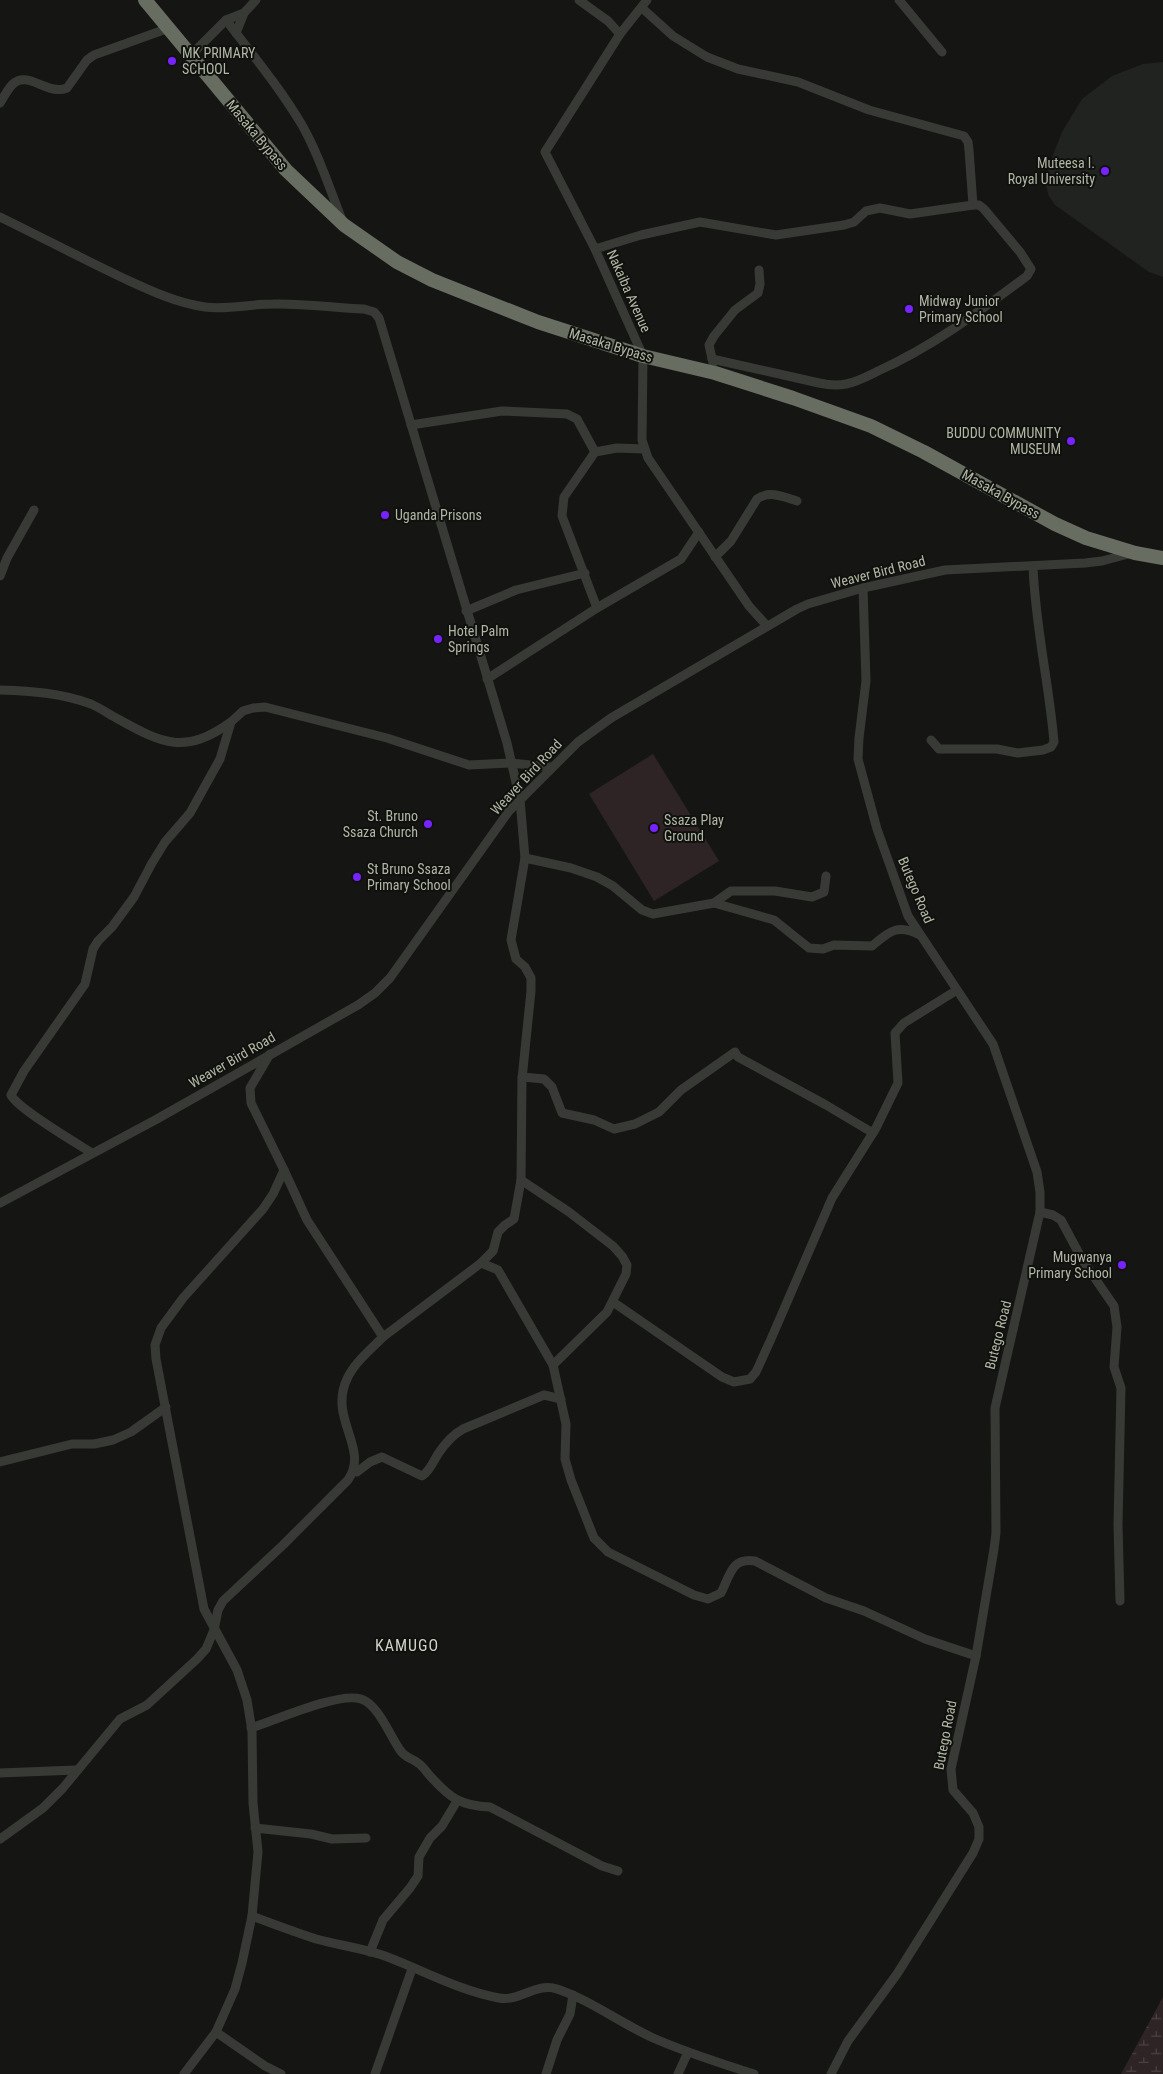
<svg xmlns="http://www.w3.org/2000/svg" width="1163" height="2074" viewBox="0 0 1163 2074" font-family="'Roboto Condensed',sans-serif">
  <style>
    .built { fill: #212320 }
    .wetland { fill: url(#wetland-marsh) }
    .pitch { fill: #2e2425 }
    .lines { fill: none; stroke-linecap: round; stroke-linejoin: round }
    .minor { stroke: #383b35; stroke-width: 9 }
    .highway { stroke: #676d60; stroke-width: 14 }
    .poi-dot { fill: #7723ff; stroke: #10110f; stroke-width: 2 }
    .labels { text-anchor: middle; stroke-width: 4; stroke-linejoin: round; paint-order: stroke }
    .poi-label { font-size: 14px; fill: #b0b8a4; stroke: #10110f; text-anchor: start }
    .street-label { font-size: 14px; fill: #b0b8a4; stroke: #10110f }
    .quarter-label { font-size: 16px; letter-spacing: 1px; fill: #cdd3c6; stroke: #10110f }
  </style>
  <defs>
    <pattern id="wetland-marsh" width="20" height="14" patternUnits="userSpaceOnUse" patternTransform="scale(1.25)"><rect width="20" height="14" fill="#2e2425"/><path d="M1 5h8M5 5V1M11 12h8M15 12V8" fill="none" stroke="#4a4242"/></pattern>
  </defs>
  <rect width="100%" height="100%" fill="#151614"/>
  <!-- built -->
  <path class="built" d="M1163 62V277L1149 272 1055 205 1049 196 1045 183 1051 160 1062 132 1082 99 1112 76 1143 64Z"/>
  <!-- wetland -->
  <path class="wetland" d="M1163 1997V2074H1121Z"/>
  <!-- pitch -->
  <path class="pitch" d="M653 754 719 861 654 901 589 794Z"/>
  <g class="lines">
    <!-- minor -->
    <g class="minor">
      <path d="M579 0 608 21 620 34"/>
      <path d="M647 0 620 34 545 152 595 249 643 356 642 440 648 458 749 606 767 626"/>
      <path d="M899 0 942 52"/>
      <path d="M642 8 673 36 707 57 738 69 798 82 869 110 964 136 968 142 969 150 973 205"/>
      <path d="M226 20C252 54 280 88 302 125 319 155 329 187 342 220"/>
      <path d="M236 33 244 13"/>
      <path d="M191 55 226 20 244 13 256 0"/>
      <path d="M0 103C4 97 8 88 14 83 29 71 48 96 67 88L87 60 94 55 169 28"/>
      <path d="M0 217C41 237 81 258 123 278 149 290 176 303 205 307 227 310 250 304 273 304 303 303 334 308 364 309L374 312 379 318 507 743 520 800 525 858 511 940 516 959 525 967 531 978V991L522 1079 521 1180 514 1219 505 1225 498 1232 493 1251 481 1263 383 1337 307 1220 284 1170"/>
      <path d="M595 249 641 235 700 222 776 235 844 225 854 222 866 211 880 208 910 214 973 205H979L984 209 1020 252 1031 269 1027 276C980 311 932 347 878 371 868 376 857 382 846 384 836 386 828 385 819 383L712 359"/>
      <path d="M713 363 709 345 714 336 735 310 758 293 760 284 759 270"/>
      <path d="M411 425 502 411 567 414 577 419 595 452"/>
      <path d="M715 557 731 541 757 499C769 490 784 497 797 501"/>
      <path d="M0 576 7 558 34 510"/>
      <path d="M597 608 562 516 564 497 595 452 617 448 644 449"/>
      <path d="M466 611 516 590 585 573"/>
      <path d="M487 679 597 608 681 559 699 532"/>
      <path d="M0 690C32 691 61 693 91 704 100 708 109 714 118 719 163 744 185 755 231 722"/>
      <path d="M931 740 939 749H997L1018 753 1043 750 1051 747 1054 742C1049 683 1035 625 1033 566"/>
      <path d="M525 858 571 868 597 877 613 886 642 910 653 914 714 903 731 891H775L812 897 824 892 826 876"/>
      <path d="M714 903 774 920 809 948 823 949 834 945 872 946C889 932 897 923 920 935"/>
      <path d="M522 1077 544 1079 552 1087 562 1113 594 1120 614 1129 635 1124 659 1112 681 1090 735 1052 738 1057 826 1105 873 1133"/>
      <path d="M92 1153C76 1143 17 1108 11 1095L24 1071 85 984 93 949 98 941 112 927 134 897 152 863 165 842 190 813 220 759 231 722 243 711 253 708 265 707 387 738 469 765 510 763 551 767"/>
      <path d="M521 1180 569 1212 613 1246 622 1256 627 1265 626 1274 607 1312 553 1365"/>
      <path d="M0 1203 157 1119 358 1005 375 993 390 978 509 811 578 742 611 718 797 609 808 604 863 588 945 570 1085 563 1102 561 1132 553"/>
      <path d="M1040 1212 1053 1215 1061 1220 1083 1261 1114 1306 1117 1327 1114 1367 1121 1388 1118 1525 1120 1601"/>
      <path d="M481 1263 498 1270 553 1365 566 1424 565 1459 571 1480 594 1538 608 1552 694 1595 708 1599 721 1593C730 1576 731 1557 755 1561L826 1598 864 1611 925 1639 976 1656"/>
      <path d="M613 1302 722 1377 734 1382 750 1379 756 1372 771 1339 832 1198 876 1128 898 1083 895 1033 904 1023 957 990"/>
      <path d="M0 1462 72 1444H94L113 1440 131 1432 166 1407"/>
      <path d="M354 1471 357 1472 370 1462 382 1457 422 1476C430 1471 433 1462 438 1454 444 1445 454 1434 463 1429L544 1395 561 1399"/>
      <path d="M251 1728C276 1720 338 1692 361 1699 378 1704 390 1736 400 1750 405 1758 412 1758 418 1763 423 1766 427 1773 431 1777 450 1798 461 1806 490 1807L602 1866 618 1871"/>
      <path d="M0 1773 76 1770"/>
      <path d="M255 1828 311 1834 332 1839 366 1838"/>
      <path d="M0 1839 43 1808 63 1788 120 1719 147 1705 197 1659 206 1649 214 1630 218 1610 223 1601 283 1545 348 1480C370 1448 328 1419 347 1379 354 1363 371 1349 383 1337"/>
      <path d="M252 1916C273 1924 295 1932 316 1939 338 1945 361 1948 382 1955 421 1969 457 1990 499 1998 519 2002 537 1982 557 1989 590 2000 619 2022 651 2037 684 2052 720 2063 754 2074"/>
      <path d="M370 1952 383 1920 410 1888 418 1876 419 1857 430 1838 442 1826 457 1801"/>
      <path d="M216 2032 265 2066 281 2074"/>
      <path d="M184 2074 216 2032 235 1989 242 1963 252 1916 258 1852 253 1803 252 1731 247 1700 237 1670 204 1609 156 1359 155 1345 161 1328 183 1298 263 1209 273 1194 284 1170 251 1103 250 1088 270 1054"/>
      <path d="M375 2074 412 1969"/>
      <path d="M546 2074 557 2040 570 2014 573 1995"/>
      <path d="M678 2074 688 2052"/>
      <path d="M831 2074 848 2041 897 1974 973 1853 979 1839V1827L973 1813 953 1790 951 1769 976 1656 994 1549 996 1533 995 1408 1040 1212V1192L1037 1172 993 1044 908 916 877 829 858 759 859 738 866 681 863 588"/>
    </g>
    <!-- highway -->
    <path class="highway" d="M145 0 286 170 344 225 397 262 432 280 538 322 643 356 715 373 793 398 871 426 924 452 1055 524 1086 538 1135 553 1163 558"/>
  </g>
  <!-- markers -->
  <g class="poi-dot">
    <circle cx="172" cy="61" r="5"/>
    <circle cx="1105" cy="171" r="5"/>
    <circle cx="909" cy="309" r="5"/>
    <circle cx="1071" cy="441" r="5"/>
    <circle cx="385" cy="515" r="5"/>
    <circle cx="438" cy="639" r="5"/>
    <circle cx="428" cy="824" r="5"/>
    <circle cx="654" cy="828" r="5"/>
    <circle cx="357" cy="877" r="5"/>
    <circle cx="1122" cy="1265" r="5"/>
  </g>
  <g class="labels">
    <!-- poi labels -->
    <g class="poi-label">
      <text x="182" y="58">MK PRIMARY<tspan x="182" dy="16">SCHOOL</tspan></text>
      <text x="1095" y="168" text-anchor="end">Muteesa I.<tspan x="1095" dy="16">Royal University</tspan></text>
      <text x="919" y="306">Midway Junior<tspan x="919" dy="16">Primary School</tspan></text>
      <text x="1061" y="438" text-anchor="end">BUDDU COMMUNITY<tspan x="1061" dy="16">MUSEUM</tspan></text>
      <text x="395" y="520">Uganda Prisons</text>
      <text x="448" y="636">Hotel Palm<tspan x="448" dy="16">Springs</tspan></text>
      <text x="418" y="821" text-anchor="end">St. Bruno<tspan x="418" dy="16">Ssaza Church</tspan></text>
      <text x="664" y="825">Ssaza Play<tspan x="664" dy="16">Ground</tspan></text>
      <text x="367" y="874">St Bruno Ssaza<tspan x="367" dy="16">Primary School</tspan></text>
      <text x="1112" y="1262" text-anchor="end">Mugwanya<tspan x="1112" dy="16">Primary School</tspan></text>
    </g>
    <!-- street labels -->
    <g class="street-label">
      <text transform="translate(257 135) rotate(50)" y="5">Masaka Bypass</text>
      <text transform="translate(629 291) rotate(66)" y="5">Nakaiba Avenue</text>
      <text transform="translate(611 345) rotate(17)" y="5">Masaka Bypass</text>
      <text transform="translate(1001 494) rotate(29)" y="5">Masaka Bypass</text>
      <text transform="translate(878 572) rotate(-14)" y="5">Weaver Bird Road</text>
      <text transform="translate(526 777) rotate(-47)" y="5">Weaver Bird Road</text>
      <text transform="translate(916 890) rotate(67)" y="5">Butego Road</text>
      <text transform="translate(232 1060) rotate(-30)" y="5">Weaver Bird Road</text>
      <text transform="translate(998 1335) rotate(-76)" y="5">Butego Road</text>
      <text transform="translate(945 1735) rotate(-79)" y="5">Butego Road</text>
    </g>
    <!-- quarter labels -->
    <g class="quarter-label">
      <text x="407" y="1651">KAMUGO</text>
    </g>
  </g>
</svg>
